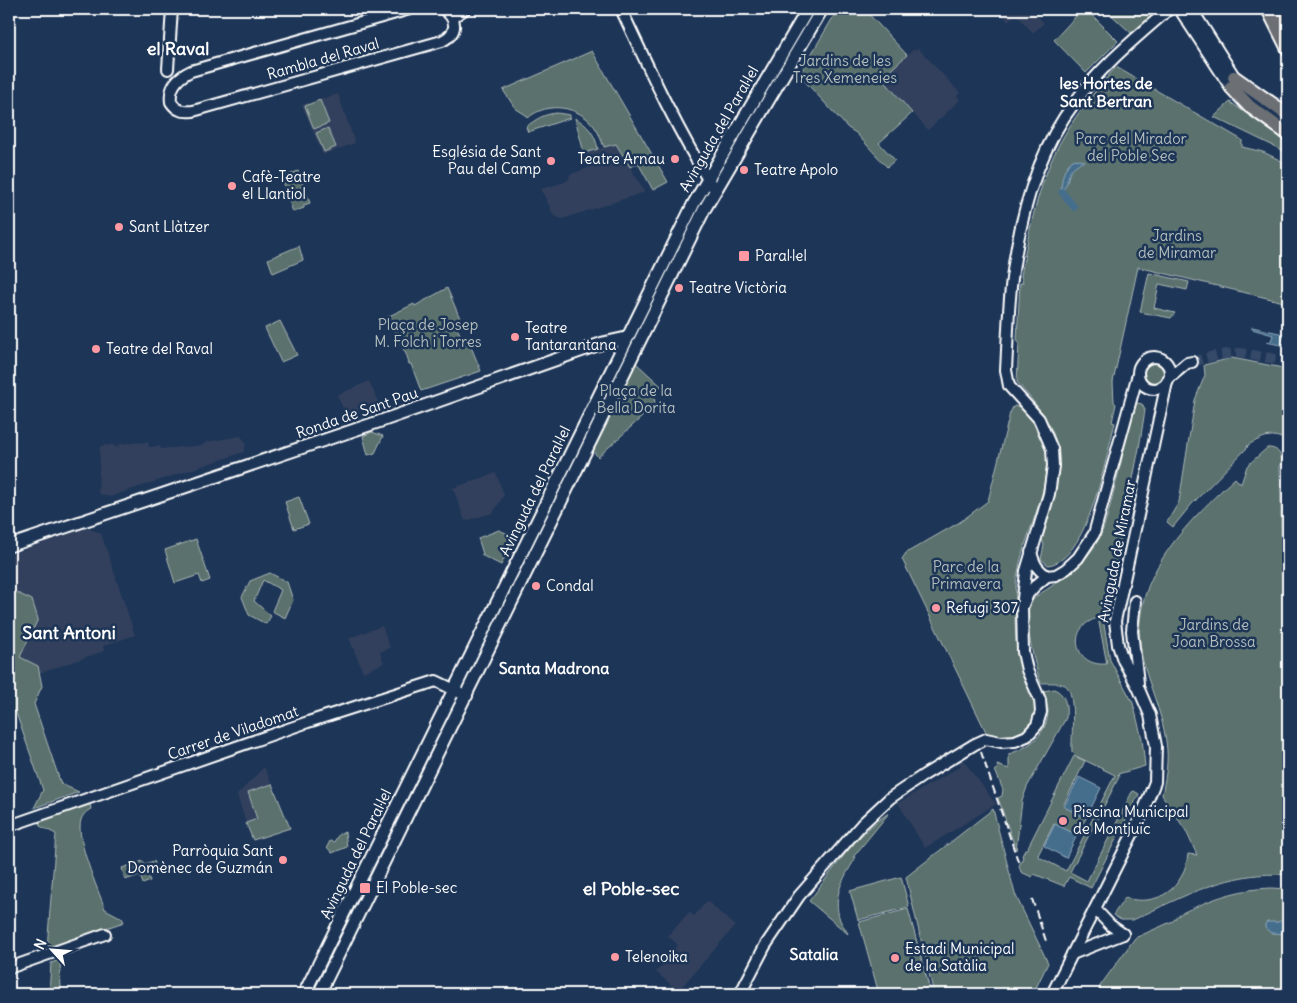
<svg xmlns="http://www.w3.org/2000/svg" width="1297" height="1003" viewBox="0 0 1297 1003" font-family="Delius,sans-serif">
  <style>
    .built { fill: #31415d }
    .green { fill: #5a716d; stroke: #acb8b6; fill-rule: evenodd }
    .water { fill: #456e8d; stroke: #8fa8bb }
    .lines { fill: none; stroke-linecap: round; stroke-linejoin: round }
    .canal { stroke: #456e8d; stroke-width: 7 }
    .tertiary-tunnel { stroke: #344968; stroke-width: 10; stroke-dasharray: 10 5; stroke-linecap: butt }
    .tertiary-casing { stroke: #fff; stroke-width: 14 }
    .secondary-casing { stroke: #fff; stroke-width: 15 }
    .trunk-casing { stroke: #fff; stroke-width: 16 }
    .tertiary { stroke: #1d3557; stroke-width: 10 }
    .secondary { stroke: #1d3557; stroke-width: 11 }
    .trunk { stroke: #6c6f75; stroke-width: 12 }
    .rail { stroke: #fff; stroke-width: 2; stroke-dasharray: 8 4; stroke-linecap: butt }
    .poi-dot { fill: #ff9aa2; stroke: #1d3557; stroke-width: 2 }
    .labels { text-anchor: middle; stroke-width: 5; stroke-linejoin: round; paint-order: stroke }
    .street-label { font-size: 15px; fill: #fff; stroke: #1d3557 }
    .park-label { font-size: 15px; fill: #b5bfbd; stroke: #1d3557 }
    .poi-label { font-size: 15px; fill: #fff; stroke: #1d3557; text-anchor: start }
    .neighbourhood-label { font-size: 16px; font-weight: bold; fill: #fff; stroke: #1d3557 }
    .quarter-label { font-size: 18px; font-weight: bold; fill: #fff; stroke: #1d3557 }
  </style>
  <rect width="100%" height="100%" fill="#1d3557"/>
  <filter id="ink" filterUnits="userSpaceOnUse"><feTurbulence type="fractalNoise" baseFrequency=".02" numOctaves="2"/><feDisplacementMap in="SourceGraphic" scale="10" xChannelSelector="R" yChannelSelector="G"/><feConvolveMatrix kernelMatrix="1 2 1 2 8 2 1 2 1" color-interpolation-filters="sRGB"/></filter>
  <g filter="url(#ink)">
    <!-- built -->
    <g class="built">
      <path d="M997 9H1031L1044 23 1033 33 1016 14 1008 21Z"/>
      <path d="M918 48 960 93 957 96 960 100 928 130 881 78 914 49 915 50Z"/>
      <path d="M338 94 355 143 323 155 302 105Z"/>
      <path d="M616 144 645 192 562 219 554 216 541 189 565 182 570 178 569 175 588 168 584 153Z"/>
      <path d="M369 381 379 404 346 415 337 395Z"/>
      <path d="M241 436 246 443 244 452 109 497 98 493 100 446 107 445V447L109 445H114V447H119V444L148 442 149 447 160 446 161 449 203 445 206 442Z"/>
      <path d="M496 473 504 495 493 513 465 521 453 488Z"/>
      <path d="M86 528 101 533 135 635 103 646 104 651 40 673 9 648V555Z"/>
      <path d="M382 626 390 648 380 652 384 663 363 672 349 638Z"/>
      <path d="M963 760 996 804 925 848 898 803 961 766 959 762Z"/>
      <path d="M264 767 272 784 248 792 257 819 246 823 237 795Z"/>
      <path d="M707 901 735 926 678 991 656 972 672 955 670 953 678 945 668 936 689 912 694 916Z"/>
    </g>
    <!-- green -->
    <g class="green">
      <path d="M838 9H864L907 55 882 78 912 113 879 143 895 160 887 167 856 133 848 128 799 75Z"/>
      <path d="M1086 9 1118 41 1086 73 1054 40 1076 16Z"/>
      <path d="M1105 9H1162L1135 32 1131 33Z"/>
      <path d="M592 51 668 182 653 190 638 163 630 167 616 144 604 147C601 140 599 132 594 126 579 106 547 101 528 118L526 115 515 108 503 90Z"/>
      <path d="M1116 67 1242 140V147L1263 152 1288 164V303L1138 267 1113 382 1114 402 1116 404 1112 422 1115 423C1106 456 1088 561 1048 565L1041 559 1044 545 1042 539C1055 496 1071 457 1044 416 1036 404 1026 393 1017 382L1019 343 1017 339 1020 283H1023L1021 276C1029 228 1040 176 1065 134 1079 110 1098 88 1116 67Z"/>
      <path d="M320 100 329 123 314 129 305 106Z"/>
      <path d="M1230 102 1288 142V153L1214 117Z"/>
      <path d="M557 113 570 115V118L528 132 526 127C536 119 544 114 557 113Z"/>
      <path d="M575 118C588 125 595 134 598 149L584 153Z"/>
      <path d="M328 128 336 147 324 152 316 133Z"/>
      <path d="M298 171 310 203 304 205V208L293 212 282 178Z"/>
      <path d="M299 246 303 260 273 273 268 259Z"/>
      <path d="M1149 273 1189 282 1187 290 1159 284 1154 308 1175 313 1171 318 1140 312Z"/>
      <path d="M447 288 462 323 456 326 461 336H463L465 343 469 342 481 371 421 391 411 364H409L407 356 387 317 414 304 415 306Z"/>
      <path d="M280 321 297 355 281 362 265 328Z"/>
      <path d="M1232 358 1288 369V442C1273 431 1263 437 1248 445L1247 448 1191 505 1173 527 1167 522 1179 502 1195 400 1205 375 1204 365Z"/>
      <circle cx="1154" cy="373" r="11"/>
      <path d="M636 363 661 386 654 393 655 405 598 457 593 451Z"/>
      <path d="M1137 403 1142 404 1145 410 1139 448 1104 625 1110 660 1133 703 1142 739 1145 766 1118 774 1119 777 1070 872 1087 881 1132 792 1134 791 1139 794 1091 888 1069 877 1064 886 1034 874 1032 877 1021 872 1019 866 1023 857 1022 856 1025 849H1027L1074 756 1085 761 1063 806 1086 818 1077 835 1054 824 1038 855 1039 857 1066 871 1115 775 1076 756 1072 752C1071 738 1077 692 1065 685 1058 682 1048 683 1041 683 1035 667 1022 617 1031 602 1035 596 1043 592 1049 588 1066 575 1085 563 1096 544 1104 530 1108 514 1112 498 1120 469 1126 439 1133 409ZM1098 618 1107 664H1106C1073 667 1066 626 1098 618Z"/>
      <path d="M1015 406 1025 408C1030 416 1038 425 1042 433 1058 476 1030 521 1020 562 1019 570 1016 577 1016 585 1015 614 1013 648 1023 676 1028 690 1041 701 1035 718 1028 739 1005 742 987 734L902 559 906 553 960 522 988 501 1010 413 1013 407Z"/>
      <path d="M372 432 383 436 375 453 368 455 363 436Z"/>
      <path d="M1267 448C1277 447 1282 454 1282 464L1280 466 1282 556 1284 570 1288 574V875C1232 869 1182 897 1133 920H1121L1113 915 1125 898C1158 907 1184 889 1188 854L1197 855 1186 831 1162 795C1165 780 1168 765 1167 750 1165 722 1153 695 1145 669 1121 587 1180 529 1235 478L1241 484 1247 466Z"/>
      <path d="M299 497 309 524 294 529 285 502Z"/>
      <path d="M499 530 515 537 501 565 481 555 483 554 478 538Z"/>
      <path d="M196 539 210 580 202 583 199 575 175 583 165 550Z"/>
      <path d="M270 573 287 582 293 600 285 618 272 611 281 590 263 580 254 601 271 616 266 624 249 615 242 597 250 581Z"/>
      <path d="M9 589 32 600 38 619 20 657 38 666 42 686 34 704 61 784 79 792 34 808 43 790 16 713 9 707Z"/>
      <path d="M1054 689C1066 694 1067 706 1066 718L1027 787 1022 801 1016 850 998 798 1002 796 1003 790 995 770 998 769 997 765 1009 769V754C1030 747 1048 734 1048 710 1047 704 1045 697 1044 691Z"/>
      <path d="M272 784 290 828 253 840 246 823 257 819 248 792Z"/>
      <path d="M90 804 91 809C87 811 83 814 81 820 75 838 98 889 105 909L122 918 124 922 47 948 56 834 40 826 39 821Z"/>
      <path d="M993 809 1015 894 1048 963 1033 994H934L906 877Z"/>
      <path d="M889 813 854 856 855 859C843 879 832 896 840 920 842 925 846 929 848 934L809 901C832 872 857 832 889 813Z"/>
      <path d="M345 832 347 847 332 853 327 847 330 841 334 842 339 834Z"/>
      <path d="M143 861 144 864 154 861 157 870 147 873 150 881 143 884 140 875 125 880 122 868Z"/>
      <path d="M901 877 909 907 858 920 850 891Z"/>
      <path d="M1271 888 1288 889V994H1098L1100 986 1135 938 1173 921C1178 914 1186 911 1193 908 1219 896 1242 889 1271 888Z"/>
      <path d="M908 909 931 994H879L859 922Z"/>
      <path d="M60 960 61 991 49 994 51 963Z"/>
    </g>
    <!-- water -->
    <g class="water">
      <path d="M1075 159 1085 161C1062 169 1073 180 1061 192 1061 182 1063 164 1075 159Z"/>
      <path d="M1252 327 1288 335V338L1283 337 1281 343 1285 344V346L1266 342 1271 341 1273 335 1252 329Z"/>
      <path d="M1079 777 1101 788 1086 818 1064 807Z"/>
      <path d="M1055 824 1077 835 1066 858 1044 846Z"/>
      <path d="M1285 919H1288V934L1271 933 1265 928V924L1267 922H1278Z"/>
    </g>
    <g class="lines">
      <!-- canal -->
      <path class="canal" d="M1062 192 1074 207"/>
      <!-- tertiary-tunnel -->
      <path class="tertiary-tunnel" d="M1192 362 1217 355 1240 353 1288 361"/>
      <defs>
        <g id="tertiary">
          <path d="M410 9 191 71C178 77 169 87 171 102 177 111 183 112 193 111L442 41C458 33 458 19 443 9"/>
          <path d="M621 9C649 69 677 130 712 186"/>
          <path d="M453 17 465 9"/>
          <path d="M168 69 172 9"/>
          <path d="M1240 92 1288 125"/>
          <circle cx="1154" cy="373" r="16"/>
          <path d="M1169 378 1187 363 1192 362"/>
          <path d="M1031 552C1034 564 1037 569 1047 576"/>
          <path d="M1135 601 1132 631 1138 683"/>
          <path d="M1023 605 1028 594 1035 586 1047 576 1056 575 1066 569 1078 558 1094 534 1138 374"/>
          <path d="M9 826 308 722 436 681 467 696"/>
          <path d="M1095 909 1110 925 1123 934"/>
          <path d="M1072 954 1123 934"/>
          <path d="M9 968 105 934"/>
          <path d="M740 994 765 946 799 896 862 824 890 798 924 775 975 744 986 739 1001 742 1015 741 1027 736 1037 725 1041 712 1040 700 1027 670 1023 652 1022 608 1026 571 1049 494 1053 466 1052 449 1039 419 1009 386 1006 370C1008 337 1008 304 1013 271 1021 213 1038 150 1075 102 1101 66 1136 38 1169 9"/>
          <path d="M1052 994 1140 819 1155 782 1156 746 1150 715 1138 687 1123 660 1118 645 1115 621 1167 382"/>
        </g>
        <g id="secondary">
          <path d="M1180 9 1231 87"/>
          <path d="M1191 9 1234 77"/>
          <path d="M9 546 384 420 603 343 626 338"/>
          <path d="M304 994 694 203 808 9"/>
          <path d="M319 994 704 210 822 9"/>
        </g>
        <g id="trunk">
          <path d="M1268 9 1288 49"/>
          <path d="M1279 9 1288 26"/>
          <path d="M1234 77 1288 115"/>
          <path d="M1231 87 1249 106 1288 134"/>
        </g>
      </defs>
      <!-- tertiary casing -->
      <use href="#tertiary" class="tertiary-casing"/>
      <!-- secondary casing -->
      <use href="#secondary" class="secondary-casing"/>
      <!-- trunk casing -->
      <use href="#trunk" class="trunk-casing"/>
      <!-- tertiary -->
      <use href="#tertiary" class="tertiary"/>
      <!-- secondary -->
      <use href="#secondary" class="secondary"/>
      <!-- trunk -->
      <use href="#trunk" class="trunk"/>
      <!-- rail -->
      <g class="rail">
        <path d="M981 752 1019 864"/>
        <path d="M1032 899 1047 944"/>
      </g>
    </g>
  </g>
  <!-- markers -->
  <g class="poi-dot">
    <circle cx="675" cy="159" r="5"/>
    <circle cx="551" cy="161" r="5"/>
    <circle cx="744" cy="170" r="5"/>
    <circle cx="232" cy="186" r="5"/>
    <circle cx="119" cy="227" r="5"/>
    <rect x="738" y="250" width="12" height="12" rx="2.5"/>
    <circle cx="679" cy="288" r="5"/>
    <circle cx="515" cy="337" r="5"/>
    <circle cx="96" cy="349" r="5"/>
    <circle cx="536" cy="586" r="5"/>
    <circle cx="936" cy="608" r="5"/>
    <circle cx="1063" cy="821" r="5"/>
    <circle cx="283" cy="860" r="5"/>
    <rect x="359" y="882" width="12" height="12" rx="2.5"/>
    <circle cx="615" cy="957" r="5"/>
    <circle cx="895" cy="958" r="5"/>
  </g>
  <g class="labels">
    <!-- street labels -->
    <g class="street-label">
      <text transform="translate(323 59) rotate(-16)" y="5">Rambla del Raval</text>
      <text transform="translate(719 129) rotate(-60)" y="5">Avinguda del Paral·lel</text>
      <text transform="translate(357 413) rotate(-19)" y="5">Ronda de Sant Pau</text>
      <text transform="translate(535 491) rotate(-64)" y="5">Avinguda del Paral·lel</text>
      <text transform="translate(1117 551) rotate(-79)" y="5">Avinguda de Miramar</text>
      <text transform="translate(233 733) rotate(-19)" y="5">Carrer de Viladomat</text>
      <text transform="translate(356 854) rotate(-64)" y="5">Avinguda del Paral·lel</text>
    </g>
    <!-- park labels -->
    <g class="park-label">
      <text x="845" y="66">Jardins de les<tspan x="845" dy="17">Tres Xemeneies</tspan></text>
      <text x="1131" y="144">Parc del Mirador<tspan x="1131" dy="17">del Poble Sec</tspan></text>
      <text x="1177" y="241">Jardins<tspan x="1177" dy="17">de Miramar</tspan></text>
      <text x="428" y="330">Plaça de Josep<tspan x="428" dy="17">M. Folch i Torres</tspan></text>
      <text x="636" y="396">Plaça de la<tspan x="636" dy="17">Bella Dorita</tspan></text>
      <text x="966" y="572">Parc de la<tspan x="966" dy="17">Primavera</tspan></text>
      <text x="1214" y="630">Jardins de<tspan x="1214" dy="17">Joan Brossa</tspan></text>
    </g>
    <!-- poi labels -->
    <g class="poi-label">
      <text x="541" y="157" text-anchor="end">Església de Sant<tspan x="541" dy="17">Pau del Camp</tspan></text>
      <text x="665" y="164" text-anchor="end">Teatre Arnau</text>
      <text x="754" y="175">Teatre Apolo</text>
      <text x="242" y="182">Cafè-Teatre<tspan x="242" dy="17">el Llantiol</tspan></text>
      <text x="129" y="232">Sant Llàtzer</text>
      <text x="755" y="261">Paral·lel</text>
      <text x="689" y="293">Teatre Victòria</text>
      <text x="525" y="333">Teatre<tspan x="525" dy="17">Tantarantana</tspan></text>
      <text x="106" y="354">Teatre del Raval</text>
      <text x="546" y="591">Condal</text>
      <text x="946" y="613">Refugi 307</text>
      <text x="1073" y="817">Piscina Municipal<tspan x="1073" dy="17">de Montjuïc</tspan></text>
      <text x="273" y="856" text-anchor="end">Parròquia Sant<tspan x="273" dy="17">Domènec de Guzmán</tspan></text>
      <text x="376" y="893">El Poble-sec</text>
      <text x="905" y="954">Estadi Municipal<tspan x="905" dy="17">de la Satàlia</tspan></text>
      <text x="625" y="962">Telenoika</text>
    </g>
    <!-- neighbourhood labels -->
    <g class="neighbourhood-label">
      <text x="1106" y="89">les Hortes de<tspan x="1106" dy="18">Sant Bertran</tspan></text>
      <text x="554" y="674">Santa Madrona</text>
      <text x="814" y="960">Satalia</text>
    </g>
    <!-- quarter labels -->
    <g class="quarter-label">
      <text x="178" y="55">el Raval</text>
      <text x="69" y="639">Sant Antoni</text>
      <text x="631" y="895">el Poble-sec</text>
    </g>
  </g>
  <!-- margin -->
  <rect width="1297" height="1003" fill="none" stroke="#1d3557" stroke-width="30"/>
  <rect x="15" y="15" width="1267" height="973" fill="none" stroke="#fff" stroke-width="2" filter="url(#ink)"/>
  <!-- north arrow -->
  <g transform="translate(52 950) rotate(296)" stroke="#1d3557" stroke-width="4" paint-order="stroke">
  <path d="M0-4L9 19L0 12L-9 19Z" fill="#ffffff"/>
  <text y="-8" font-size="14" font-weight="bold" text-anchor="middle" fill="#ffffff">N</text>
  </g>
</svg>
